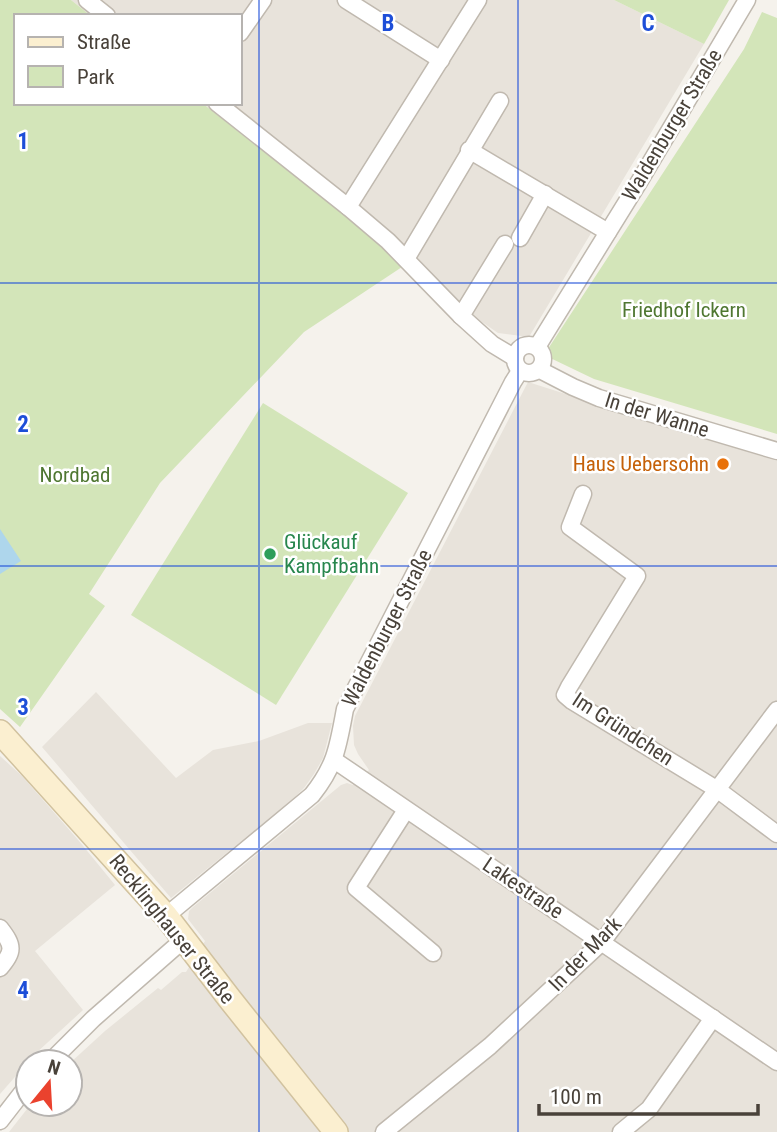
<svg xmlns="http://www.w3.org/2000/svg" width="777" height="1132" viewBox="0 0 777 1132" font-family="'Roboto Condensed',sans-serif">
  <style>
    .residential { fill: #e8e3db }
    .green { fill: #d3e5b9 }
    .water { fill: #aed6ec }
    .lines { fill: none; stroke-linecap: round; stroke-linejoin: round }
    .street-casing { stroke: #c0b9af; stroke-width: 19 }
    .secondary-casing { stroke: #d1c29f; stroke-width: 26 }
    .street { stroke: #fff; stroke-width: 16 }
    .secondary { stroke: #fbefd0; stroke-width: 23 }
    .grid { fill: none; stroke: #1d4ed8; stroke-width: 2; stroke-opacity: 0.55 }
    .food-dot { fill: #e8710a; stroke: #fff; stroke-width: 2.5 }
    .leisure-dot { fill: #2e9e5b; stroke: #fff; stroke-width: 2.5 }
    .labels { text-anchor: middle; stroke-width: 5; stroke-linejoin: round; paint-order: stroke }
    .street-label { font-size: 21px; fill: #49423a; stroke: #fff }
    .park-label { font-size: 21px; fill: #4f7731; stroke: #fff }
    .food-label { font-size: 21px; fill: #c56008; stroke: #fff; text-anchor: end }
    .leisure-label { font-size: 21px; fill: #27864d; stroke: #fff; text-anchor: start }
    .grid-label { font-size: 23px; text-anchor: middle; font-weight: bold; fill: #1d4ed8; stroke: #fff; stroke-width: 5; stroke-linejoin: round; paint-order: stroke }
  </style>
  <rect width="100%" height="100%" fill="#f5f2ec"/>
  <!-- residential -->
  <g class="residential">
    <path d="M71 0H614L704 44 529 337 498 333 402 267 382 247 344 215 202 103H240V16H91Z"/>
    <path d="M528 382 777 461V1132H9L31 1104H70V1063L105 1031 158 988 161 990 182 972H186L205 941 188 919 189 911 193 907 341 785 347 783 353 785 369 770 358 754 354 745 353 726 355 716Z"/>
    <path d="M96 692 176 778 213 750 259 741 308 723H332L323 758 314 774 304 788 291 801 171 898 42 747Z"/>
    <path d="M0 756 22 776 79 841 115 885 35 951 83 1010 35 1054 0 1094Z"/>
  </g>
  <!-- green -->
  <g class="green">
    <path d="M0 0H71L91 16H16V103H202L344 215 382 247 402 267 304 332 160 483 89 594 105 606 20 727 0 709Z"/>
    <path d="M614 0H729L704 44Z"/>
    <path d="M762 12 777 18V434L594 379 544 355 744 49Z"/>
    <path d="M263 403 408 493 276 705 131 615Z"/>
  </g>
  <!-- water -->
  <path class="water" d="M0 529 21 561 0 574Z"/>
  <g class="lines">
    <defs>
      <g id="street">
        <path d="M87 0 107 16"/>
        <path d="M346 0 441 60"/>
        <path d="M240 33 263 0"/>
        <path d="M217 103 348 207 388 241 461 316 492 344 515 358"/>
        <path d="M469 150 608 232"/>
        <path d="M348 207 478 0"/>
        <path d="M520 238 545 194"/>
        <path d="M406 259 500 101"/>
        <path d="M461 316 505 244"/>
        <circle cx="529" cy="359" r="14"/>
        <path d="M537 347 639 182 747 0"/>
        <path d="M540 370 573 387 599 398 777 451"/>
        <path d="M583 494 570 527 637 576 569 687 565 695 572 701 718 790 777 834"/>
        <path d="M334 760 777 1062"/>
        <path d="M406 810 356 888 433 953"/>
        <path d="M166 916 312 795C336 765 338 746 345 709L513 382 520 371"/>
        <path d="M0 928C14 946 14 951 0 968"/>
        <path d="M50 1062 93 1019 183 940"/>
        <path d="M0 1121 28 1085"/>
        <path d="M384 1132 490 1046 602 942 777 710"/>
        <path d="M621 1132 649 1109 713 1018"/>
      </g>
      <path id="secondary" d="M0 732 166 916 229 998 336 1132"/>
    </defs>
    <!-- street casing -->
    <use href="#street" class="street-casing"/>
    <!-- secondary casing -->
    <use href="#secondary" class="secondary-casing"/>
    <!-- street -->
    <use href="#street" class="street"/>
    <!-- secondary -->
    <use href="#secondary" class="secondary"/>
  </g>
  <!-- grid -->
  <path class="grid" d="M259 0V1132M518 0V1132M0 283H777M0 566H777M0 849H777"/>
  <!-- markers -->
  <circle class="food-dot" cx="723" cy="464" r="7"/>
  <circle class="leisure-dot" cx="270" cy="554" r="7"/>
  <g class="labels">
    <!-- street labels -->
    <g class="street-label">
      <text transform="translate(672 125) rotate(-59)" y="7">Waldenburger Straße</text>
      <text transform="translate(657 415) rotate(17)" y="7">In der Wanne</text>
      <text transform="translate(387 628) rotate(-63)" y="7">Waldenburger Straße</text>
      <text transform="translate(623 729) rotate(33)" y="7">Im Gründchen</text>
      <text transform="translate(523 888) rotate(34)" y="7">Lakestraße</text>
      <text transform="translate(172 929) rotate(51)" y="7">Recklinghauser Straße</text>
      <text transform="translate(585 954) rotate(-46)" y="7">In der Mark</text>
    </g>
    <!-- park labels -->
    <g class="park-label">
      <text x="684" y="317">Friedhof Ickern</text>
      <text x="75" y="482">Nordbad</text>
    </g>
    <!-- food labels -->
    <g class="food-label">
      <text x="709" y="471">Haus Uebersohn</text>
    </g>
    <!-- leisure labels -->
    <g class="leisure-label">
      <text x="284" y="549">Glückauf<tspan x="284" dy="24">Kampfbahn</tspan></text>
    </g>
  </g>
  <g class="grid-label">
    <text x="388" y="31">B</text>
    <text x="648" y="31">C</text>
    <text x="23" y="149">1</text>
    <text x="23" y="432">2</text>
    <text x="23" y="715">3</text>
    <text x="23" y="998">4</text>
  </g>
  <!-- legend -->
  <rect x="14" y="14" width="228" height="91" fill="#ffffff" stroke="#b6b3b0" stroke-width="2"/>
  <rect x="28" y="37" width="35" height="10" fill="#fbefd0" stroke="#b6b3b0" stroke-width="2"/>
  <text x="77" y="49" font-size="21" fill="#49423a">Straße</text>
  <rect x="28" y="66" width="35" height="21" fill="#d3e5b9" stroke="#b6b3b0" stroke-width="2"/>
  <text x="77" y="84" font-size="21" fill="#49423a">Park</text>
  <!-- north arrow -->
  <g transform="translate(49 1083) rotate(18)"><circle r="33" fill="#ffffff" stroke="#b6b3b0" stroke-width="2"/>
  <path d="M0-5L12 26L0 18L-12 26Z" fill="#ea422e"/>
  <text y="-10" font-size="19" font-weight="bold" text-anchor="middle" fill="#49423a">N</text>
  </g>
  <!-- scale -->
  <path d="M539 1104v10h219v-10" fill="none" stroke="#49423a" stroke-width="3.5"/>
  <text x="550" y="1104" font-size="21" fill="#49423a" stroke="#ffffff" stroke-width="5" paint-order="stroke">100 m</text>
</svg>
